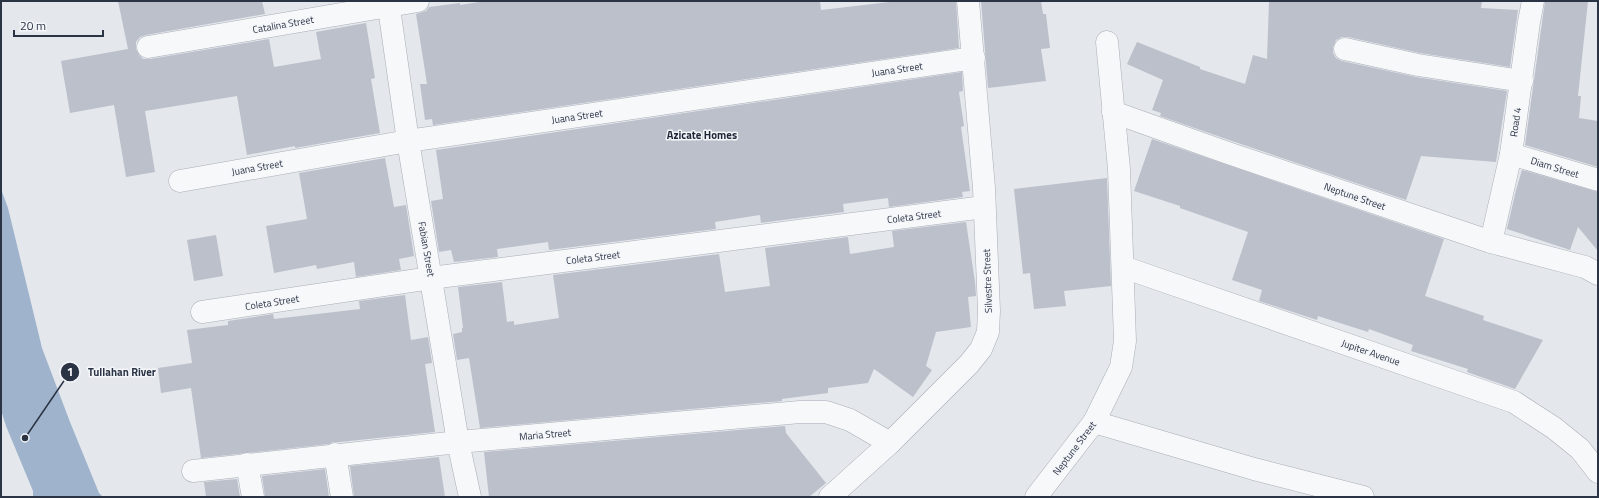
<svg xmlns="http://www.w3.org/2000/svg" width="1599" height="498" viewBox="0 0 1599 498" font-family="'Titillium Web',sans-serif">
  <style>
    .water { fill: #9fb4cc }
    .building { fill: #bbc0ca }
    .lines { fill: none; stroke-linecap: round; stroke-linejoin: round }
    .minor-casing { stroke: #a9aeb7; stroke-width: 23 }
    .minor { stroke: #f7f8fa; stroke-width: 22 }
    .labels { text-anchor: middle; stroke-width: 3; stroke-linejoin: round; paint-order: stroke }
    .street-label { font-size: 10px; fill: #2b3445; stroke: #f4f6f9 }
    .neighbourhood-label { font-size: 11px; font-weight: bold; fill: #1d2536; stroke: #f4f6f9 }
    .leader { fill: none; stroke: #2b3445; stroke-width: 1.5 }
    .callout-dot { fill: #2b3445; stroke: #f4f6f9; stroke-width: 1.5 }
    .mark-label { font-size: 12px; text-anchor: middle; font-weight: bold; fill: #fff }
    .callout-label { font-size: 11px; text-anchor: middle; font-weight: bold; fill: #2b3445; stroke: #f4f6f9; stroke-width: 3; stroke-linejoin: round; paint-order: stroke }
  </style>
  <rect width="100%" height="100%" fill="#e4e7ec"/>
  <!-- water -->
  <path class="water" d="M1 189 8 208 42 348 70 422 99 493 103 497H33V491L6 426 1 410Z"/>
  <!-- building -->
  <g class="building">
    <path d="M118 1H262L265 14 146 35 140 37 136 42V49L139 55 143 59H150L269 39 274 67 321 59 316 32 366 23 375 78 371 79 380 133 295 148V146L247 155 237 96 145 111 155 172 126 177 114 105 70 113 61 61 128 49Z"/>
    <path d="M486 1H820L821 10 898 1H956L959 48 433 125 432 119 425 120 420 84H427L416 14 426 11 429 7 460 3V5Z"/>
    <path d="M981 1H1041L1043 14H1046L1050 48 1041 49 1046 81 988 88Z"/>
    <path d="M1269 1H1482L1481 8 1518 10 1510 67 1420 53 1348 37H1342L1336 40 1333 47V53L1336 58 1342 61 1416 77 1507 91 1496 162 1421 156 1406 200 1232 141 1160 116 1161 113 1152 110 1163 80 1127 64 1137 42 1200 67V69L1245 84 1253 55 1267 59Z"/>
    <path d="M1545 1H1588L1578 96H1581L1579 118 1598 121V167L1525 145Z"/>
    <path d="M962 72 963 91 959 92 964 126 961 127 970 191 962 192 963 197 889 207 888 198 843 204 844 212 761 223 760 215 715 222 716 229 549 250 548 242 497 249 498 257 454 262 451 250 439 252 431 201 443 199 436 150Z"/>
    <path d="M1152 139 1444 239 1425 296 1484 316 1483 320 1543 340 1515 389 1467 372 1468 369 1411 351 1413 345 1369 329 1368 332 1318 316 1317 320 1259 301 1262 290 1232 280 1248 232 1180 208V206L1134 191Z"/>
    <path d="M385 158 394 207 406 205 414 256 399 259 401 270 356 277 354 262 317 269 316 265 274 273 266 226 307 219 299 173Z"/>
    <path d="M1522 170 1598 192V251L1578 227 1570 250 1507 229 1516 190Z"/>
    <path d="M1107 178 1111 286 1064 291 1066 306 1034 309 1030 273 1023 274 1014 189Z"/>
    <path d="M966 222 975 282 976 296 968 297 971 327 936 332 926 366 932 370 913 397 874 369 868 383 828 388V393L782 399V401L480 428 469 358 457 360 453 334 462 332V328H463L458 287 502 282 507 322 514 321V325L559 318 553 275 719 254 725 292 770 286 765 248 848 237 850 254 894 247 892 231Z"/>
    <path d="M216 235 223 276 194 281 187 240Z"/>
    <path d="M405 295 411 340 428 337 432 363 425 364 435 432 340 442H333L329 444 201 458 191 388 161 393 158 368 192 363 187 330 228 325V321L273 314 274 319 360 309 359 301Z"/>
    <path d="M785 426 786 433 826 483 809 497H489L484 452Z"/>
    <path d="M439 457 445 497H354L350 466Z"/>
    <path d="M325 469 329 497H265L262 476Z"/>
    <path d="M237 479 240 497H206L204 482Z"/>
  </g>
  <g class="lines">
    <defs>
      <g id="minor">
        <path d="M388 1 408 141 458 442 470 497"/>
        <path d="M148 47 418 1"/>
        <path d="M1345 49 1418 65 1522 81"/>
        <path d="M1113 112 1228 153 1491 242 1585 267 1598 274"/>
        <path d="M1511 154 1598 180"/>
        <path d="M180 181 408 141 974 58"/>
        <path d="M1491 242 1511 154 1529 22 1533 1"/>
        <path d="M1123 267 1514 402 1554 428 1580 449 1598 472"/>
        <path d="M202 312 431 278 984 207"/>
        <path d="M1094 422 1254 469 1363 497"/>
        <path d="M335 454 342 497"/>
        <path d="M247 464 253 497"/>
        <path d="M193 471 458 442 800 412H826L850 420 890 443"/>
        <path d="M830 497 890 443 969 364 981 349 988 332 989 311 984 188 968 1"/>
        <path d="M1036 497 1094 422 1121 367 1125 341 1119 169 1107 42"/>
      </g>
    </defs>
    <!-- minor casing -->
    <use href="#minor" class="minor-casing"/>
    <!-- minor -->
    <use href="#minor" class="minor"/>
  </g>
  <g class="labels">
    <!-- street labels -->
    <g class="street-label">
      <text transform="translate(283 24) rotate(-10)" y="4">Catalina Street</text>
      <text transform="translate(897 69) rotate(-8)" y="4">Juana Street</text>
      <text transform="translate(577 116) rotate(-8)" y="4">Juana Street</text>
      <text transform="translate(1515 122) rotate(-82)" y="4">Road 4</text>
      <text transform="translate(257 167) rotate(-10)" y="4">Juana Street</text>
      <text transform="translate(1555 167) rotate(17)" y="4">Diam Street</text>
      <text transform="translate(1355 196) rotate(19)" y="4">Neptune Street</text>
      <text transform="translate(914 216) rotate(-7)" y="4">Coleta Street</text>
      <text transform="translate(427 249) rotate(80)" y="4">Fabian Street</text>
      <text transform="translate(593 257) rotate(-7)" y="4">Coleta Street</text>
      <text transform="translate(987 281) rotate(-92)" y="4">Silvestre Street</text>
      <text transform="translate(272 302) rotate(-9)" y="4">Coleta Street</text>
      <text transform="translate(1371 352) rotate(19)" y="4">Jupiter Avenue</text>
      <text transform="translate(545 434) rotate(-5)" y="4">Maria Street</text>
      <text transform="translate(1074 448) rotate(-53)" y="4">Neptune Street</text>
    </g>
    <!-- neighbourhood labels -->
    <g class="neighbourhood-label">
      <text x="702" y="139">Azicate Homes</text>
    </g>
  </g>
  <!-- callouts -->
  <path class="leader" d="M25 438L70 372"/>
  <g class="callout-dot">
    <circle cx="25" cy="438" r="4"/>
    <circle cx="70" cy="372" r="10"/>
  </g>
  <g class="mark-label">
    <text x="70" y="376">1</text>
  </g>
  <g class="callout-label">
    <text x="122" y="376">Tullahan River</text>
  </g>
  <!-- border -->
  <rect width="1599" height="498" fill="none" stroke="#2b3445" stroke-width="4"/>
  <!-- scale -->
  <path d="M14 30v6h89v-6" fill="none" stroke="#2b3445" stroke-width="2"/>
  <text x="20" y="30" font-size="12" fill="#2b3445" stroke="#f4f6f9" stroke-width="3" paint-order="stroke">20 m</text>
</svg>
